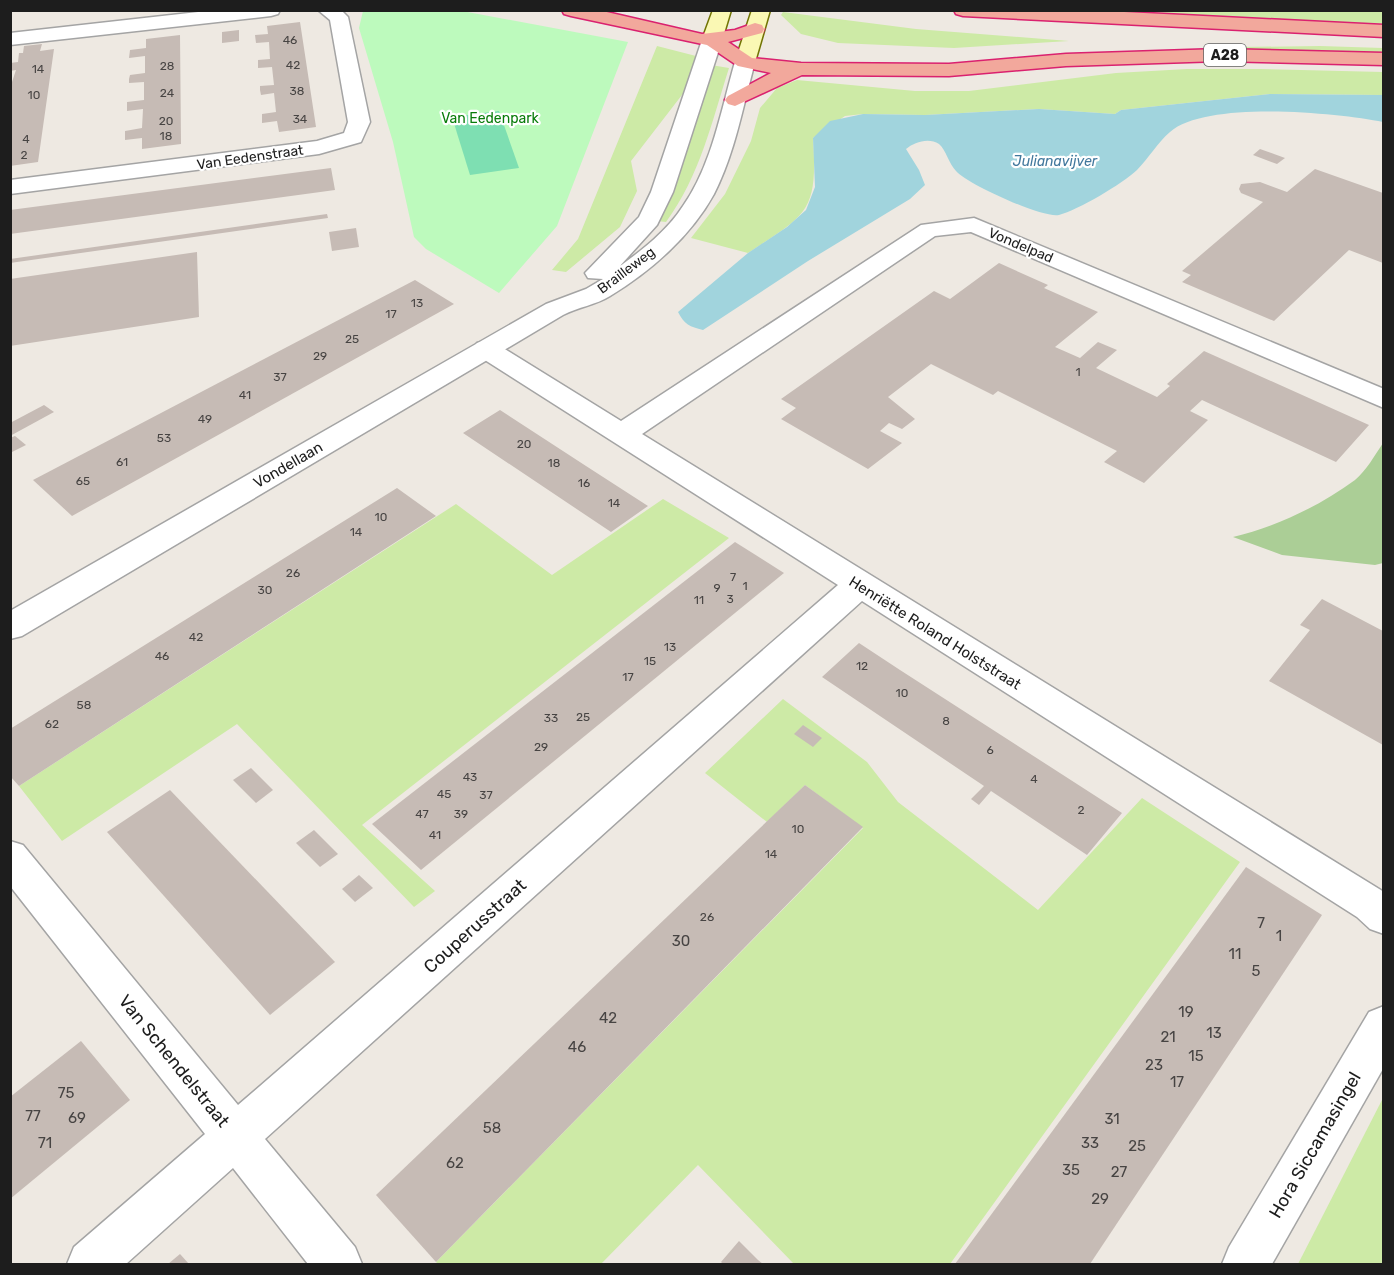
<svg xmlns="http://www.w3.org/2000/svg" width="1394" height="1275" viewBox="0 0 1394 1275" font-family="Rubik,sans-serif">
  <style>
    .grass { fill: #cdeaa6 }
    .forest { fill: #abce96 }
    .park { fill: #bdfabd }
    .pitch { fill: #7edfb2 }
    .water { fill: #a1d4dd }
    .building { fill: #c6bbb5 }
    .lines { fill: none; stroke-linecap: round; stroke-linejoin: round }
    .minor-casing { stroke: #a4a4a4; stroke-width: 3 }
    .tertiary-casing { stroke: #a4a4a4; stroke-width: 3 }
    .secondary-casing { stroke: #717403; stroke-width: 3 }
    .trunk-casing { stroke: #da216f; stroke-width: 3 }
    .minor { fill: #fff; fill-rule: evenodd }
    .tertiary { fill: #fff; fill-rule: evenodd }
    .secondary { fill: #faf8b4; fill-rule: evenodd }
    .trunk { fill: #f2a89c; fill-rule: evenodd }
    .labels { text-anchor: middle; stroke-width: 4.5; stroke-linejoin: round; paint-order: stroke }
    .number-label { font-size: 12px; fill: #474443 }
    .shield { fill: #fff; stroke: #616161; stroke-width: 1.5 }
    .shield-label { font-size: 14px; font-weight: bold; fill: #1d1d1d }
    .far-park-label { font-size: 14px; fill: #097c0a; stroke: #fff }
    .far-street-label { font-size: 14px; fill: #1d1d1d; stroke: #fff }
    .far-water-label { font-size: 14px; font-style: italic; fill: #42789d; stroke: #fff }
    .street-label { font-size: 15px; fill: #1d1d1d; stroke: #fff }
    .near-number-label { font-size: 15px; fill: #474443 }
    .near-street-label { font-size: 18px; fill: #1d1d1d; stroke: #fff }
  </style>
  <rect width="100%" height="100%" fill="#eee9e2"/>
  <!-- grass -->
  <g class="grass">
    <path d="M1383 10 1384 24 1070 11Z"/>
    <path d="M783 12 916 29 1069 41 954 48 838 43 801 34 781 15Z"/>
    <path d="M657 46 696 56 685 91 631 161 637 191 620 227 566 272 552 270 578 239Z"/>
    <path d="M1320 46 1383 48V55L1244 50 1240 47Z"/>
    <path d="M711 65 729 68C712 121 700 176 666 222L657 221Z"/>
    <path d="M1187 69H1260L1383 72V95L1270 94 1121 110 1115 114 1039 109 925 115 863 114 845 116 813 138C818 213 807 214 748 253L691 238 725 194 751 141 760 108 777 88 797 80 915 91H969L1116 73Z"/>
    <path d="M663 499 729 538 362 825 435 891 414 907 237 724 62 841 19 786 456 504 552 575Z"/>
    <path d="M783 699 867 762 898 802 1038 910 1142 798 1240 862 950 1264H794L698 1165 601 1264H438L436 1262 863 828 805 785 767 822 705 773Z"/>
    <path d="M1383 1098V1264H1298Z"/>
  </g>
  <!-- forest -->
  <path class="forest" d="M1383 443V563L1375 565 1282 555 1233 537C1275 527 1320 506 1355 480 1366 471 1375 455 1383 443Z"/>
  <!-- park -->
  <path class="park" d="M363 11H462L628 42 557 226 499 293 426 249 414 237 393 142 359 28Z"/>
  <!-- pitch -->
  <path class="pitch" d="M499 111 519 168 470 175 452 117Z"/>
  <!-- water -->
  <path class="water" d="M1270 94 1383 95V122C1337 113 1207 100 1170 132 1157 143 1149 158 1137 170 1122 184 1078 210 1059 215 1044 219 967 184 956 171 949 164 946 150 939 144 929 137 914 142 906 149L919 170 925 185 910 199 808 261 703 330C690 327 684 324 678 312L748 253 787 227 806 210 815 187 813 138 830 121 863 114 925 115 1039 109 1115 114 1121 110Z"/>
  <!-- building -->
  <g class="building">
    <path d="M300 22 316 127 279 132 277 121 262 123V114L276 112 274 93 261 95 260 90V86L274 85 272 67 258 68V60L270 59 269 42 256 43 255 35 268 34 267 26Z"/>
    <path d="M239 30V41L222 43V32Z"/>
    <path d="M180 35 181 144 142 149V138L125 140V131L142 128 143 109 127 111V102L144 100V82L129 83V79L130 75 145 73V56L129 58 130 50 146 48V39Z"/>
    <path d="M42 44 40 51 54 49 38 162 10 166V88L16 70 10 71V63L18 62 19 53H23L24 46Z"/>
    <path d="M1260 149 1285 158 1277 164 1253 155Z"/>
    <path d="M331 168 335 190 10 234V210Z"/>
    <path d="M1315 169 1383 193V263L1349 250 1274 321 1182 282 1191 275 1182 271 1263 202 1241 193 1239 189 1241 184 1260 182 1287 192Z"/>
    <path d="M327 214 328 218 10 263V259Z"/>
    <path d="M356 228 359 247 332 251 329 232Z"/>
    <path d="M197 252 199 317 10 346V279Z"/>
    <path d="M999 263 1048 285 1044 288 1098 312 1055 347 1080 358 1098 342 1117 350 1096 368 1157 397 1170 386 1167 384 1204 351 1369 425 1336 462 1202 400 1190 411 1208 420 1144 483 1104 462 1117 451 998 391 993 395 931 364 888 397 915 419 902 429 889 423 880 431 902 443 868 469 781 419 796 408 781 399 934 291 950 299Z"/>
    <path d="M415 280 454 304 72 516 33 480Z"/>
    <path d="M44 405 54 412 10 436V423Z"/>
    <path d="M500 410 586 466 648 506 611 532 463 433Z"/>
    <path d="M15 436 26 445 10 453V438Z"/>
    <path d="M397 488 436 516 19 786 10 776V729Z"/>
    <path d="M735 542 784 573 421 870 372 824Z"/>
    <path d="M1322 599 1383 631V745L1269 681 1310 630 1300 625Z"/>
    <path d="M859 643 900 670 1122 813 1087 855 991 791 979 805 971 799 984 786 822 677Z"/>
    <path d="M803 725 822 738 813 747 794 734Z"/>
    <path d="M251 768 273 790 256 803 233 780Z"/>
    <path d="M805 785 863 827 436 1262 376 1195Z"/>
    <path d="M170 790 335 962 270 1015 107 832Z"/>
    <path d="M314 830 338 854 320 867 296 843Z"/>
    <path d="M1246 867 1322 915 1090 1264H955Z"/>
    <path d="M359 875 373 888 355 902 342 889Z"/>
    <path d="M81 1041 130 1100 10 1199V1097Z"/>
    <path d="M739 1241 758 1260 763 1264H723L721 1262Z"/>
    <path d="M180 1254 189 1264H168Z"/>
  </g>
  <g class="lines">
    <defs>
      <g id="minor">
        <path d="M216 10H280L278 14 271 16 10 45V33Z"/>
        <path d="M318 10H341L348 17 370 122 361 142 319 154 10 194V180L317 141 344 133 348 122 330 20Z"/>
        <path d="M974 218 1384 389V408L971 232 935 236 642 434 1384 892V934L1370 929 1357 917 862 601 265 1139 355 1247 362 1264H308L233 1168 126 1264H67L74 1247 205 1134 10 886V841L23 845 238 1105 838 585 477 355 473 349 477 343 486 341 495 343 621 421 921 225Z"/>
        <path d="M1384 1006V1067L1272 1264H1222L1229 1247 1369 1012Z"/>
      </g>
      <path id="tertiary" d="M712 34 719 36 722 40 673 192 657 225 619 267C642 250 667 231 683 206 712 165 721 110 735 62L738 58H752L755 62C743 106 735 153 714 194 691 236 651 271 610 296 596 305 578 307 563 315L22 636 10 639V611L546 304 586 289 603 279 588 278 585 273 639 217 651 192 702 40 705 36Z"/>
      <g id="secondary">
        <path d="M713 10H731L722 40 719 44H705L702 40Z"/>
        <path d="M752 10H770L755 62 752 66H738L735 62Z"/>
      </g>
      <g id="trunk">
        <path d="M562 10H598L702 34 735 30 755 23 762 25 764 29 762 33 728 42 752 58 801 63 949 64 1066 54 1220 49 1384 53V65L1220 61 1066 66 949 76 802 75 735 106 728 104 725 100 728 96 771 73 738 66 707 45 571 16 564 14Z"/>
        <path d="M954 10H1085L1384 25V37L963 16 956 14Z"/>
      </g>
    </defs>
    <!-- minor casing -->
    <use href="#minor" class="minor-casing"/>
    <!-- tertiary casing -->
    <use href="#tertiary" class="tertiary-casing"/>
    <!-- secondary casing -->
    <use href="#secondary" class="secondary-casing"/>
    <!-- trunk casing -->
    <use href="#trunk" class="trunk-casing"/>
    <!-- minor -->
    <use href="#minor" class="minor"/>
    <!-- tertiary -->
    <use href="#tertiary" class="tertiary"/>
    <!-- secondary -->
    <use href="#secondary" class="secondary"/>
    <!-- trunk -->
    <use href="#trunk" class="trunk"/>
  </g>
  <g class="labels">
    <!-- number labels -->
    <g class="number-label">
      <text x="290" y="44">46</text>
      <text x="293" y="69">42</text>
      <text x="167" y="70">28</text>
      <text x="38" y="73">14</text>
      <text x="297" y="95">38</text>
      <text x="167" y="97">24</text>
      <text x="34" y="99">10</text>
      <text x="300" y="123">34</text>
      <text x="166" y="125">20</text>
      <text x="166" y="140">18</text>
      <text x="26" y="143">4</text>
      <text x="24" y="159">2</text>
      <text x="417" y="307">13</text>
      <text x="391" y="318">17</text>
      <text x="352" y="343">25</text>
      <text x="320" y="360">29</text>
      <text x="1078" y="376">1</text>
      <text x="280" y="381">37</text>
      <text x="245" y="399">41</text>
      <text x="205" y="423">49</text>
      <text x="164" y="442">53</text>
      <text x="524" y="448">20</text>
      <text x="122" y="466">61</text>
      <text x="554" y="467">18</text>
      <text x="83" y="485">65</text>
      <text x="584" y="487">16</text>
      <text x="614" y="507">14</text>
      <text x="381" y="521">10</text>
      <text x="356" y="536">14</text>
      <text x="293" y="577">26</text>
      <text x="733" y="581">7</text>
      <text x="745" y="590">1</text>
      <text x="717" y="592">9</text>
      <text x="265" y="594">30</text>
      <text x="730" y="603">3</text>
      <text x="699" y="604">11</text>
      <text x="196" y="641">42</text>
      <text x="670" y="651">13</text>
      <text x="162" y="660">46</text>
      <text x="650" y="665">15</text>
      <text x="862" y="670">12</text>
      <text x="628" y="681">17</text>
      <text x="902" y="697">10</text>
      <text x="84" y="709">58</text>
      <text x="583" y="721">25</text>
      <text x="551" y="722">33</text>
      <text x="946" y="725">8</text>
      <text x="52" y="728">62</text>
      <text x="541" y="751">29</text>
      <text x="990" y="754">6</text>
      <text x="470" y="781">43</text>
      <text x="1034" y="783">4</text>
      <text x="444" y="798">45</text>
      <text x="486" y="799">37</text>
      <text x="1081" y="814">2</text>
      <text x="422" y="818">47</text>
      <text x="461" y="818">39</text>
      <text x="798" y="833">10</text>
      <text x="435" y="839">41</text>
      <text x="771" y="858">14</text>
      <text x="707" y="921">26</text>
    </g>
    <!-- shield labels -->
    <rect class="shield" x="1204" y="44" width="42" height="22" rx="4.5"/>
    <g class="shield-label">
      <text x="1225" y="60">A28</text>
    </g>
    <!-- far-park labels -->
    <g class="far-park-label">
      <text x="490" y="123">Van Eedenpark</text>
    </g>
    <!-- far-street labels -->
    <g class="far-street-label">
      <text transform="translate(250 157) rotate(-8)" y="5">Van Eedenstraat</text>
      <text transform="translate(1021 245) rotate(23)" y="5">Vondelpad</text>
      <text transform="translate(626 270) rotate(-37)" y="5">Brailleweg</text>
    </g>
    <!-- far-water labels -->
    <g class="far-water-label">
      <text x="1055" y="166">Julianavijver</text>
    </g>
    <!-- street labels -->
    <g class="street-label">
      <text transform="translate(288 465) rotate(-30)" y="5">Vondellaan</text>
      <text transform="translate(935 633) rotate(32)" y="5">Henriëtte Roland Holststraat</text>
    </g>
    <!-- near-number labels -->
    <g class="near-number-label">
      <text x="1261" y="928">7</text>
      <text x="1279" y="941">1</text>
      <text x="681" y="946">30</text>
      <text x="1235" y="959">11</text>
      <text x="1256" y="976">5</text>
      <text x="1186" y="1017">19</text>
      <text x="608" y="1023">42</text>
      <text x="1214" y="1038">13</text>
      <text x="1168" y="1042">21</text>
      <text x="577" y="1052">46</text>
      <text x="1196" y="1061">15</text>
      <text x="1154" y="1070">23</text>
      <text x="1177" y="1087">17</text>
      <text x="66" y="1098">75</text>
      <text x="33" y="1121">77</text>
      <text x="77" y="1123">69</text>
      <text x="1112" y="1124">31</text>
      <text x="492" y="1133">58</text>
      <text x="45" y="1148">71</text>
      <text x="1090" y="1148">33</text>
      <text x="1137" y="1151">25</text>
      <text x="455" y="1168">62</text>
      <text x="1071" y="1175">35</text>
      <text x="1119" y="1177">27</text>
      <text x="1100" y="1204">29</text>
    </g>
    <!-- near-street labels -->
    <g class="near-street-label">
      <text transform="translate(475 926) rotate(-42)" y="6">Couperusstraat</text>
      <text transform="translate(174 1061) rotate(51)" y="6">Van Schendelstraat</text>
      <text transform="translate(1315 1145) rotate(-60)" y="6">Hora Siccamasingel</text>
    </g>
  </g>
  <!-- border -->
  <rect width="1394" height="1275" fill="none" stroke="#1d1d1d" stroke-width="24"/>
</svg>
